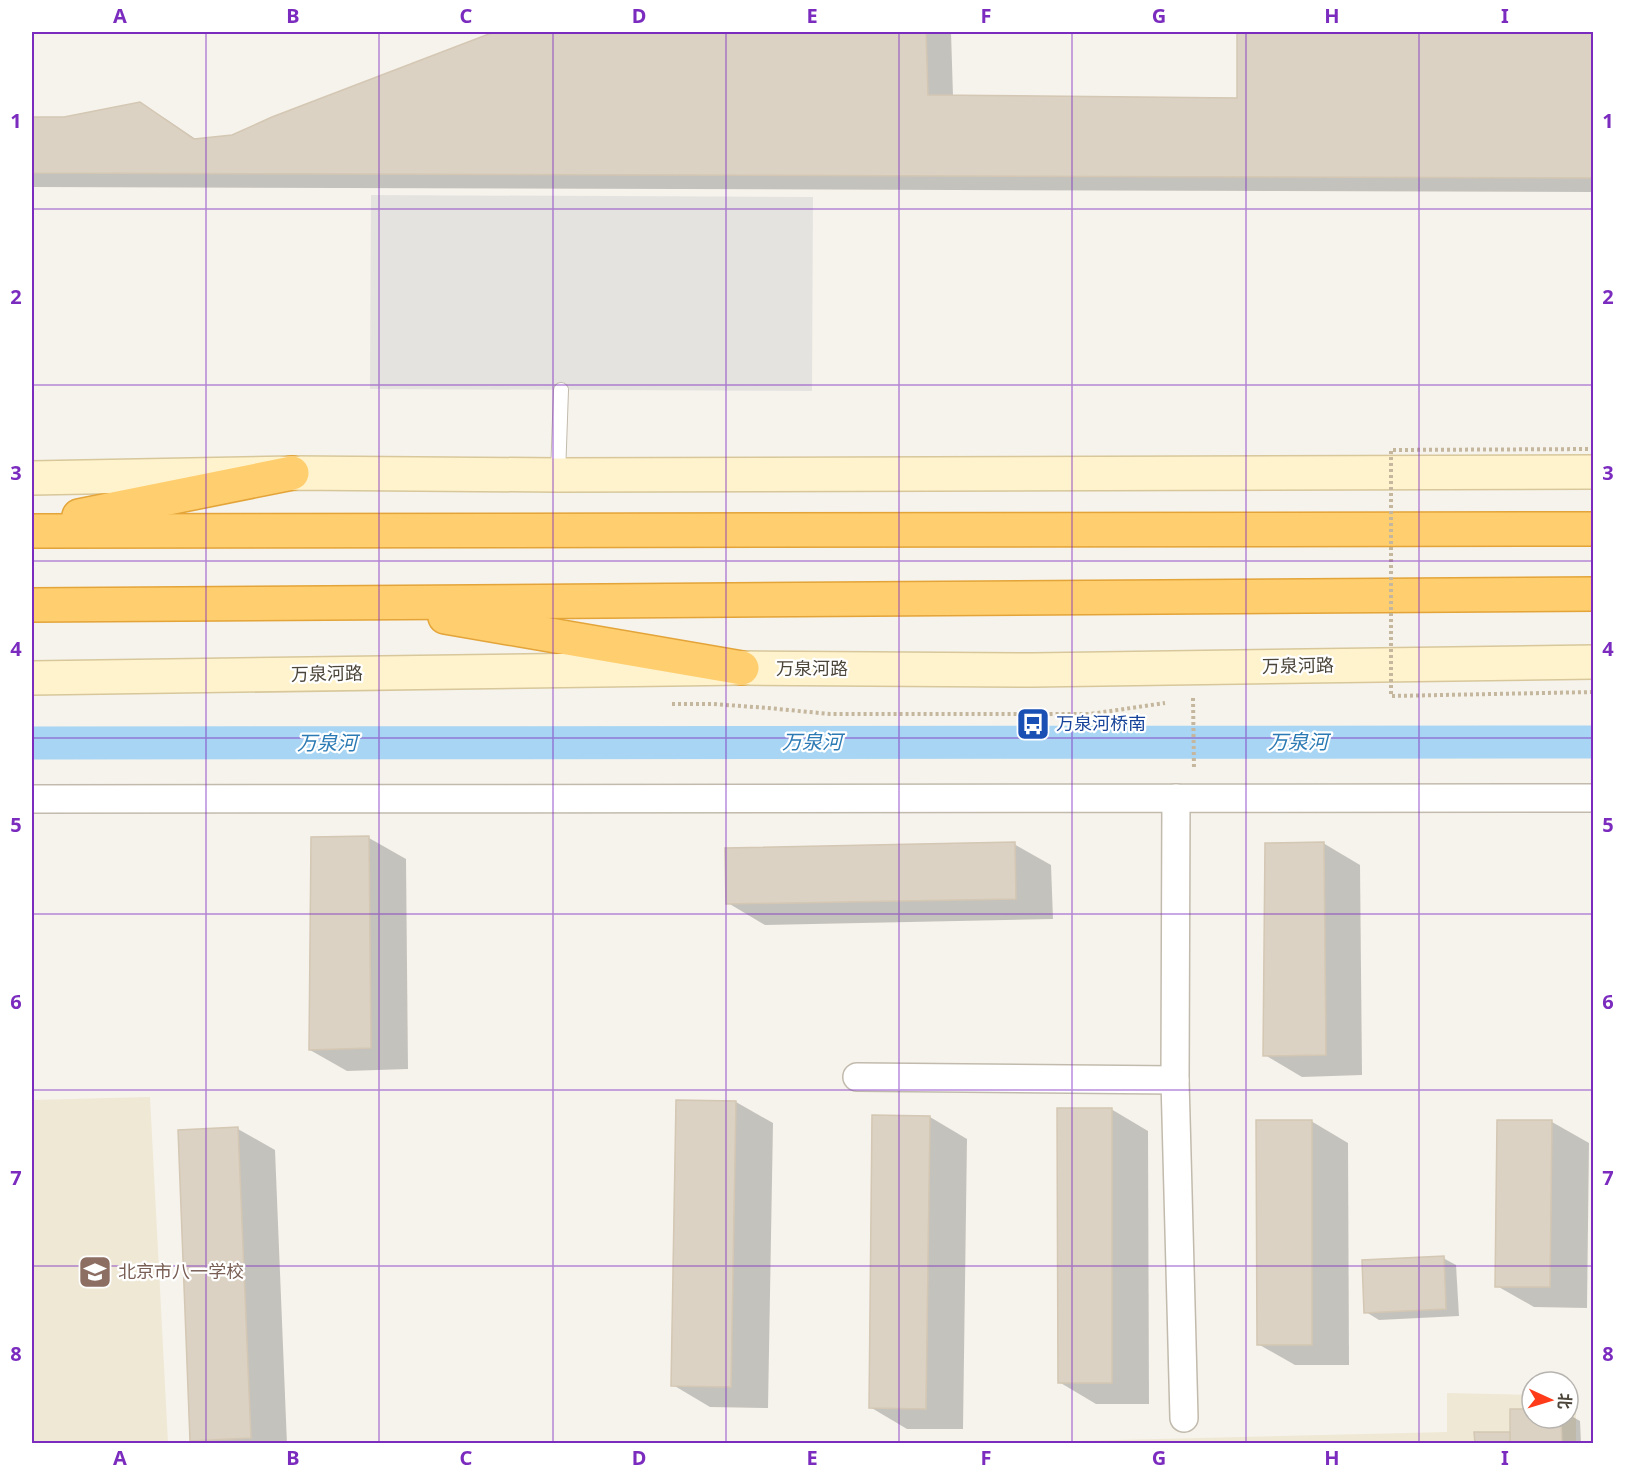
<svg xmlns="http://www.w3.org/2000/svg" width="1625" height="1475" viewBox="0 0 1625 1475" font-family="'Noto Sans','Noto Sans SC',sans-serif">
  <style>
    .education { fill: #efe8d5 }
    .parking { fill: #e5e3e0 }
    .shadow { fill: #0003 }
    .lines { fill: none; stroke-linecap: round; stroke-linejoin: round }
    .canal { stroke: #a7d5f3; stroke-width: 33 }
    .building { fill: #dbd2c3; stroke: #d4c7b3; stroke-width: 1.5 }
    .lane-casing { stroke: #c2bbad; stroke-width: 16 }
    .street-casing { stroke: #c2bbad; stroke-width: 30 }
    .secondary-casing { stroke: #d7c79b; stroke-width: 36 }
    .highway-casing { stroke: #e3a439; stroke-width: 36 }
    .path { stroke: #c5b79e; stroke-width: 4; stroke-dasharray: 3 3; stroke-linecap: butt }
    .lane { stroke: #fff; stroke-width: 14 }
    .street { stroke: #fff; stroke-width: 27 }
    .secondary { stroke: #fff3cd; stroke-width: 33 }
    .highway { stroke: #ffce6e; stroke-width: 33 }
    .path-bridge { stroke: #c5b79e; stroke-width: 4; stroke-dasharray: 3 3; stroke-linecap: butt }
    .grid { fill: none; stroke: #7b2cbf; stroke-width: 1.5; stroke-opacity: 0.55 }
    .labels { text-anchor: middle; stroke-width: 4.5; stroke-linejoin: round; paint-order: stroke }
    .street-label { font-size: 18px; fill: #4b4439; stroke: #fff }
    .transit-label { font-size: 18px; fill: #164399; stroke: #fff; text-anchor: start }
    .education-label { font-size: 18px; fill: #785e54; stroke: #fff; text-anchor: start }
    .water-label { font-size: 20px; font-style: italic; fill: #2b7ab4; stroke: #fff }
    .neatline { fill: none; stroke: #7b2cbf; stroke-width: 2 }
    .grid-label { font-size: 20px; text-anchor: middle; font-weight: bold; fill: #7b2cbf }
  </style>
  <rect width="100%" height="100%" fill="#f6f3ec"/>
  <!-- education -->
  <g class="education">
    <path d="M150 1097 168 1443H32V1100Z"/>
    <path d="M1447 1393 1532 1395V1418H1568V1395H1576V1443L951 1444 1447 1432Z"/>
  </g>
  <!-- parking -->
  <path class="parking" d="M371 195 813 197 812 391 370 389Z"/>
  <!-- shadow -->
  <g class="shadow">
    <path d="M498 32H951L953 96 1239 100 1238 32H1594V192L32 187V119L64 118 139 104 166 119 197 140 233 137 273 119Z"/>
    <path d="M369 838 406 859 408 1069 347 1071 310 1050Z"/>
    <path d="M1323 843 1360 865 1362 1075 1302 1077 1265 1055Z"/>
    <path d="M1014 844 1051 865 1053 919 765 925 728 903Z"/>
    <path d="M736 1102 773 1123 768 1408 710 1407 673 1385Z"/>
    <path d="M1111 1109 1148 1131 1149 1404H1096L1059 1382Z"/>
    <path d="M930 1117 967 1139 963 1429H907L870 1407Z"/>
    <path d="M1311 1121 1348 1143 1349 1365H1295L1258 1344Z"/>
    <path d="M1552 1122 1589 1143 1587 1308 1534 1307 1497 1286Z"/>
    <path d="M238 1129 275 1150 287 1444H198L192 1440Z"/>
    <path d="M1443 1258 1456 1265 1459 1316 1379 1320 1366 1312Z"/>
    <path d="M1568 1414 1580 1421 1581 1444H1476L1512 1433 1532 1418H1568Z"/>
  </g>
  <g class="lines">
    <!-- canal -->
    <path class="canal" d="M32 743 1594 742"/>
  </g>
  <!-- building -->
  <g class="building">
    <path d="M494 32H926L928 95 1237 98V32H1594V178L32 173V117H64L140 102 194 139 232 135 272 117Z"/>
    <path d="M369 836 371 1048 309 1050 311 837Z"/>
    <path d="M1015 842 1016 899 726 904 725 848Z"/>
    <path d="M1324 842 1326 1055 1263 1056 1265 843Z"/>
    <path d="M676 1100 736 1101 731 1387 671 1386Z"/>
    <path d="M1057 1108H1112V1383H1058Z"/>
    <path d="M872 1115 930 1116 926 1409 869 1408Z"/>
    <path d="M1256 1120H1312V1345H1257Z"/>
    <path d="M1497 1120H1552L1550 1287H1495Z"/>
    <path d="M238 1127 251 1438 190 1441 178 1130Z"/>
    <path d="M1444 1256 1446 1309 1364 1313 1362 1260Z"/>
    <path d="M1510 1409H1532V1418H1561L1562 1444H1510Z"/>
    <path d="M1474 1432H1510V1444H1475Z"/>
  </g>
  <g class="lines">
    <defs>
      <path id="lane" d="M558 475 561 390"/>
      <g id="street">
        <path d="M1176 798 1175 1080 1184 1418"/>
        <path d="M32 799 1594 798"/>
        <path d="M857 1077 1175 1080"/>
      </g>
      <g id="secondary">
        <path d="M32 478 292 473 558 475 1594 472"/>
        <path d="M32 678 742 668 1033 670 1594 662"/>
      </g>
      <g id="highway">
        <path d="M79 516 292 473"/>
        <path d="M32 531 1594 529"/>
        <path d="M32 605 1594 594"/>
        <path d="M445 617 742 668"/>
      </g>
    </defs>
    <!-- lane casing -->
    <use href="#lane" class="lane-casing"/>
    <!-- street casing -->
    <use href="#street" class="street-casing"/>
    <!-- secondary casing -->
    <use href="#secondary" class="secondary-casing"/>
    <!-- highway casing -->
    <use href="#highway" class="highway-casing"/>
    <!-- path -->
    <g class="path">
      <path d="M1193 698 1194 769"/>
      <path d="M672 704H713L768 708 830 714H1090L1165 703"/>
    </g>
    <!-- lane -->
    <use href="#lane" class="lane"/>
    <!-- street -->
    <use href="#street" class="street"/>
    <!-- secondary -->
    <use href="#secondary" class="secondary"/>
    <!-- highway -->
    <use href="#highway" class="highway"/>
    <!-- path-bridge -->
    <path class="path-bridge" d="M1594 449 1391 450V696L1594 692"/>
  </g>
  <!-- grid -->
  <path class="grid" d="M206 32V1444M379 32V1444M553 32V1444M726 32V1444M899 32V1444M1072 32V1444M1246 32V1444M1419 32V1444M32 209H1594M32 385H1594M32 561H1594M32 738H1594M32 914H1594M32 1090H1594M32 1266H1594"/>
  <!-- icons -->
  <defs>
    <symbol id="bus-square" viewBox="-11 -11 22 22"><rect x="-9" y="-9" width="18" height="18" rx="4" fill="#1a4fb4" stroke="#fff"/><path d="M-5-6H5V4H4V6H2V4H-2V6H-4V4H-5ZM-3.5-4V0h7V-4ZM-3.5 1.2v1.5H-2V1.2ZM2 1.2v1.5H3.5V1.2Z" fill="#fff"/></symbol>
    <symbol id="school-square" viewBox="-11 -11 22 22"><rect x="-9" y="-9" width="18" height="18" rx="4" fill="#8d6e63" stroke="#fff"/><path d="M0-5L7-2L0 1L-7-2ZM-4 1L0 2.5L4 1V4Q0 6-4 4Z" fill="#fff"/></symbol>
  </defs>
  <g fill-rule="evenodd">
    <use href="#bus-square" x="1014" y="705" width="38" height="38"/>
    <use href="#school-square" x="76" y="1253" width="38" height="38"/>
  </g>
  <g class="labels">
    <!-- street labels -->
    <g class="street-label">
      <text transform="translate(1298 666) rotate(-1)" y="6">万泉河路</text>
      <text x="812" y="675">万泉河路</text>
      <text transform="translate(327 674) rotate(-1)" y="6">万泉河路</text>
    </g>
    <!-- transit labels -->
    <g class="transit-label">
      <text x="1056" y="730">万泉河桥南</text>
    </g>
    <!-- education labels -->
    <g class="education-label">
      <text x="118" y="1278">北京市八一学校</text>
    </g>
    <!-- water labels -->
    <g class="water-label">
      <text x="812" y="749">万泉河</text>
      <text x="1298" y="749">万泉河</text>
      <text x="327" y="750">万泉河</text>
    </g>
  </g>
  <!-- border -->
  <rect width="1625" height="1475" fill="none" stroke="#ffffff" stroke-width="66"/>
  <!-- north arrow -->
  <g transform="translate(1550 1400) rotate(94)"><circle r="28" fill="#ffffff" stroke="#b7b4b0" stroke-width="1.5"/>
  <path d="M0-4.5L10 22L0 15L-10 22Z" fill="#ff3b1a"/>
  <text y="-9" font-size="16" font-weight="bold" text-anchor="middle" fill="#4b4439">北</text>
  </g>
  <rect x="33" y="33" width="1559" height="1409" class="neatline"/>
  <g class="grid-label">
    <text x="120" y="23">A</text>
    <text x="293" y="23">B</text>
    <text x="466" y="23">C</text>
    <text x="639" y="23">D</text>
    <text x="812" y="23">E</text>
    <text x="986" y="23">F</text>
    <text x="1159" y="23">G</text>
    <text x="1332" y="23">H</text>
    <text x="1505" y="23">I</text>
    <text x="16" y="128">1</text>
    <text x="1608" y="128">1</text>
    <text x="16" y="304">2</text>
    <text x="1608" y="304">2</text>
    <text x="16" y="480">3</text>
    <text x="1608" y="480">3</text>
    <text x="16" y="656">4</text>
    <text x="1608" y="656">4</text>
    <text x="16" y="832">5</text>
    <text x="1608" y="832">5</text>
    <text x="16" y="1009">6</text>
    <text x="1608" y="1009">6</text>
    <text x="16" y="1185">7</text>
    <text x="1608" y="1185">7</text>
    <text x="16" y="1361">8</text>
    <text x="1608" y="1361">8</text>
    <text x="120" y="1465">A</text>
    <text x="293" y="1465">B</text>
    <text x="466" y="1465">C</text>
    <text x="639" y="1465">D</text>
    <text x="812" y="1465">E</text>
    <text x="986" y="1465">F</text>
    <text x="1159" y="1465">G</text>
    <text x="1332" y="1465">H</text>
    <text x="1505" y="1465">I</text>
  </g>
</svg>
